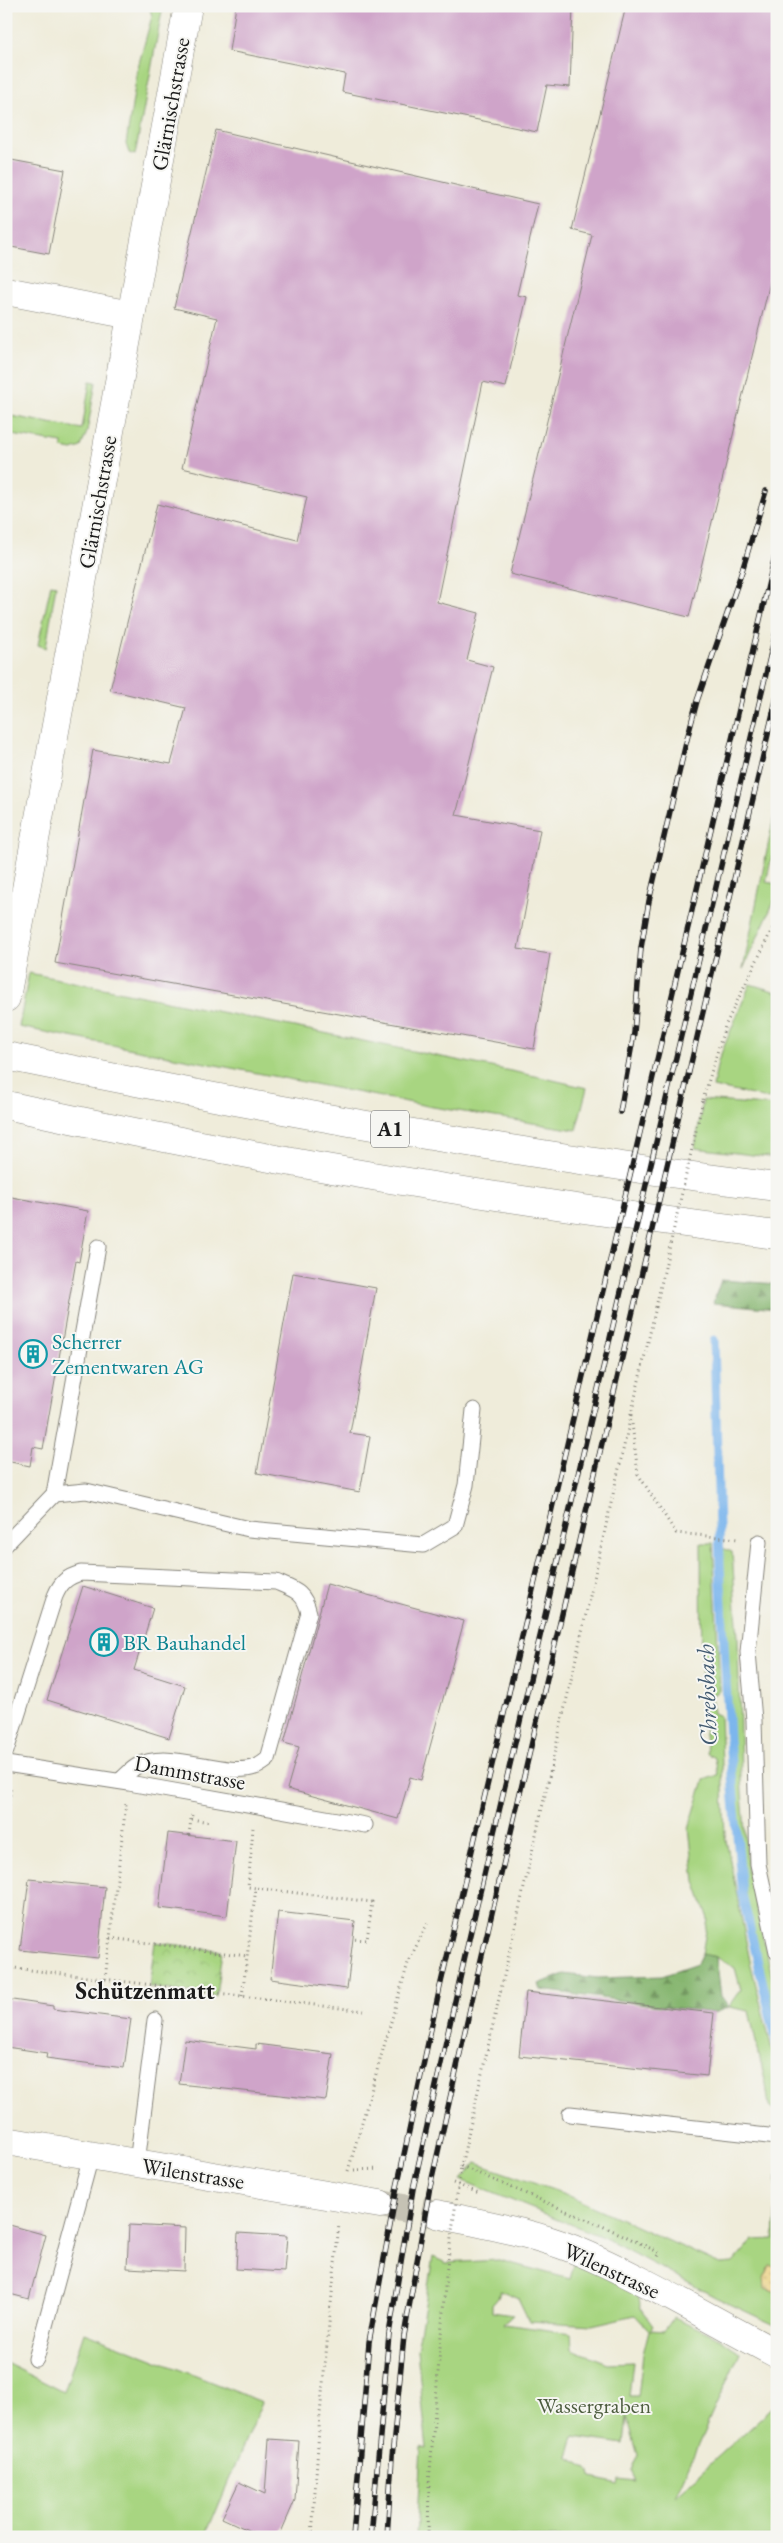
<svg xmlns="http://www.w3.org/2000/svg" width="783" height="2543" viewBox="0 0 783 2543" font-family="'EB Garamond',serif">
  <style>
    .green { fill: #a8d581; stroke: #62784e; fill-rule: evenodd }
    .forest { fill: url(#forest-firs); stroke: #516946 }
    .sand { fill: url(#sand-dots); stroke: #857b5d }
    .park { fill: url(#park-crowns); stroke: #62784e }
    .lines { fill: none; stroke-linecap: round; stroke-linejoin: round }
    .stream { stroke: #7cb6ed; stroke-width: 9 }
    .building { fill: #cfa4c9 }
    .secondary-tunnel { stroke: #c5c2b4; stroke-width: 28; stroke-dasharray: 28 14; stroke-linecap: butt }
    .lane-casing { stroke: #86847b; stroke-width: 17 }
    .street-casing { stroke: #86847b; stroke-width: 29 }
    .secondary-casing { stroke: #86847b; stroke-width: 29 }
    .highway-casing { stroke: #86847b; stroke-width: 29 }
    .path { stroke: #86847b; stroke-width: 3; stroke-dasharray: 1 4; stroke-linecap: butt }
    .lane { stroke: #fff; stroke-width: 15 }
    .street { stroke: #fff; stroke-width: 28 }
    .secondary { stroke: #fff; stroke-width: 28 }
    .highway { stroke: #fff; stroke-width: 28 }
    .rail-casing { stroke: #1c1c1c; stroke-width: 5.5 }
    .rail { stroke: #f6f6f2; stroke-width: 4; stroke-dasharray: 11; stroke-linecap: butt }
    .path-bridge { stroke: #86847b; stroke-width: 3; stroke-dasharray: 1 4; stroke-linecap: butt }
    .labels { text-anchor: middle; stroke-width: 4; stroke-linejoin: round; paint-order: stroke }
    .shield { fill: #f6f6f2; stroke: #5d5d5c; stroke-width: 1 }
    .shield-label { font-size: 21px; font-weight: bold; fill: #1c1c1c }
    .street-label { font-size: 22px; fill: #1c1c1c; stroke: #f6f6f2 }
    .culture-label { font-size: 22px; fill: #0d838f; stroke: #f6f6f2; text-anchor: start }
    .park-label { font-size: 22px; fill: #4d5d3f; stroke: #f6f6f2 }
    .water-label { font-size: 24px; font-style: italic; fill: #425a70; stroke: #f6f6f2 }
    .neighbourhood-label { font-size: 24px; font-weight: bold; fill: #1c1c1c; stroke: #f6f6f2 }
  </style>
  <defs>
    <pattern id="forest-firs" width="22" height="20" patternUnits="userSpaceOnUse" patternTransform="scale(1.25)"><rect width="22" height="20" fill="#86b66f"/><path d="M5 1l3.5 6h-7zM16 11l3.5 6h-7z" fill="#6d935a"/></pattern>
    <pattern id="sand-dots" width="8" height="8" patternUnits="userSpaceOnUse" patternTransform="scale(1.25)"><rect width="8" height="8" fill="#eeda9e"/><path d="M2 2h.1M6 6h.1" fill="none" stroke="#ccba88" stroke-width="1.8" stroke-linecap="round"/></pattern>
    <pattern id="park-crowns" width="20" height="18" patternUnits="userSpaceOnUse" patternTransform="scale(1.25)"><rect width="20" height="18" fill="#a8d581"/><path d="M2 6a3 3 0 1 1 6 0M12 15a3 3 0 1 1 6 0" fill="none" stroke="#90b66f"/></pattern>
  </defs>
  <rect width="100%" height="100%" fill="#f6f6f2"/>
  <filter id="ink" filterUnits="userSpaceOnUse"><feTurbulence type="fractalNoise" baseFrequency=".02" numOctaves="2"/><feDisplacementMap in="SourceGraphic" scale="10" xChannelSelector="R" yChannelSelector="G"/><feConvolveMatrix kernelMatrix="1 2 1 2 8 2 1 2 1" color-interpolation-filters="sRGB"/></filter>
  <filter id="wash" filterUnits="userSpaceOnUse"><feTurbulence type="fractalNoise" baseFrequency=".0096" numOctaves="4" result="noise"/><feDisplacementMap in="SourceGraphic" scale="20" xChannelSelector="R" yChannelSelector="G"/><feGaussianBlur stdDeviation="1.12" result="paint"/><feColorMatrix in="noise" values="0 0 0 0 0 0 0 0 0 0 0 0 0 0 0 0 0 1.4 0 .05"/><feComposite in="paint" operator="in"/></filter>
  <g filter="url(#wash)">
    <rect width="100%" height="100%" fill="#efecda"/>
    <!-- green -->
    <g class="green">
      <path d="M149 6H163L135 155 129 153 126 144 138 67 152 16Z"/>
      <path d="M90 381 96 382 87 432 81 447 72 450 62 448V443L6 434V415L82 429Z"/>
      <path d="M51 584 56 585 46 648 38 645Z"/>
      <path d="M774 816H777V857L772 856 766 882 777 884V895L743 969Z"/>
      <path d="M29 973 540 1077 587 1088 576 1130 433 1107 19 1027Z"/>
      <path d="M750 984 777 992V1100L713 1087 718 1061Z"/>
      <path d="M703 1100 777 1106V1158L695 1148Z"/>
      <path d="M701 1543H713L720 1691 711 1696 713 1713 720 1716 725 1835 750 1961 777 2070V2113L769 2107 766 2085 749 2011 729 2007 741 1990 735 1968 716 1957 702 1954 708 1919 695 1881 689 1828 704 1780 718 1775 715 1758 707 1753 702 1708Z"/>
      <path d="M720 1547 732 1552 738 1638 741 1778 748 1873 777 1998V2047L753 1937 738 1846 725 1688Z"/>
      <path d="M476 2163 565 2194 720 2264 733 2263 753 2240 774 2239 777 2176V2326L717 2298 600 2236 461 2180Z"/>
      <path d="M433 2257 446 2263 499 2260 570 2279 575 2261 638 2294 641 2309 653 2326 650 2330 664 2331 674 2317 715 2336 740 2352 675 2496 777 2403V2537H416L421 2448 427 2450 417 2350ZM500 2290 518 2298 529 2321 592 2325 635 2315 649 2330 643 2354 638 2397H629L633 2362 608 2363 572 2349 571 2333 503 2324 513 2315 492 2312V2305L498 2298ZM627 2417 638 2455 631 2471 636 2481 619 2479 618 2484 593 2478 588 2469 568 2457 574 2437 624 2444Z"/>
      <path d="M84 2332 262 2402 207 2532 218 2537H6V2363L64 2392Z"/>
    </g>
    <!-- forest -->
    <g class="forest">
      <path d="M721 1280 777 1284V1309L713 1303Z"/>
      <path d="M702 1954 716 1957 721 1996 729 2007 714 2013 541 1990 539 1984 564 1974 598 1978 662 1976 697 1964Z"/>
    </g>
    <!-- sand -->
    <path class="sand" d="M770 2264 777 2267V2293L765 2289 764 2278Z"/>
    <!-- park -->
    <path class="park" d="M155 1942 222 1951 216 1996 149 1987Z"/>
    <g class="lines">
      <!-- stream -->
      <path class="stream" d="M714 1340 720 1565 729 1739 742 1894 777 2044"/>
    </g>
    <g id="blocks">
      <!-- building -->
      <g class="building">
        <path d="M236 6H573L570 87 547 85 537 132 342 92 345 74 229 51Z"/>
        <path d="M626 6H777V279L771 278 689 617 510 574 592 235 572 230Z"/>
        <path d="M216 130 538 204 517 295 527 297 506 387 483 382 437 602 479 613 467 660 493 667 456 815 540 830 518 949 550 954 534 1049 55 963 93 750 171 764 186 708 110 690 157 504 297 540 307 497 182 468 217 318 174 308Z"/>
        <path d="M6 159 65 170 49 254 6 246Z"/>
        <path d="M6 1196 88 1211 79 1262 76 1261 43 1449 33 1447 30 1466 6 1461Z"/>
        <path d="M293 1273 376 1288 350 1433 370 1436 360 1492 257 1473Z"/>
        <path d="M327 1584 464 1621 421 1780 410 1777 398 1819 287 1789 299 1747 284 1743Z"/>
        <path d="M83 1586 153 1608 134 1670 185 1686 169 1738 47 1700Z"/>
        <path d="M168 1833 236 1841 227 1916 159 1908Z"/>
        <path d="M29 1879 105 1887 98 1958 20 1950Z"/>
        <path d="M278 1912 355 1921 347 1989 270 1979Z"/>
        <path d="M526 1992 714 2013 707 2076 519 2056Z"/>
        <path d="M6 1999 53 2006V2009L131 2019 124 2068 46 2058 47 2053 6 2047Z"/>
        <path d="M185 2040 256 2049V2044L333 2054 326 2100 179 2084Z"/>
        <path d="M6 2224 46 2235 29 2299 6 2293Z"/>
        <path d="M129 2225 185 2228 184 2271 127 2268Z"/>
        <path d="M238 2233 287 2236 284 2272 236 2269Z"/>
        <path d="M269 2439 299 2441 295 2500 279 2537H263L222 2518 239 2482 265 2494Z"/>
      </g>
    </g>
  </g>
  <g filter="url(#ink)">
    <use href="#blocks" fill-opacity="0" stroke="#86847b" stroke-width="1"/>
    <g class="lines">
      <!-- secondary-tunnel -->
      <path class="secondary-tunnel" d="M380 2204 437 2214"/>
      <defs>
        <g id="lane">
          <path d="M54 1494 98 1247"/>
          <path d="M759 1542 748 1652 754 1720 758 1864 777 1952"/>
          <path d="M6 1544 54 1494 86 1491 249 1529 423 1545 455 1526 466 1485 474 1410"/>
          <path d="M6 1751 55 1596C61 1582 67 1577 81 1573L276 1582C295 1590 304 1592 309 1613L268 1759C264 1762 259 1766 255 1767 224 1778 170 1748 137 1766 130 1770 125 1777 119 1781"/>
          <path d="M6 1764 129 1783 365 1825"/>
          <path d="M570 2114 777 2137"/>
          <path d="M137 2163 155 2020"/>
          <path d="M36 2359 91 2156"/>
        </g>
        <path id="street" d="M6 291 131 315"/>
        <g id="secondary">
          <path d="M6 998 188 6"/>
          <path d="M6 2141 380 2204"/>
          <path d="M437 2214C482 2224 530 2232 573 2249 643 2278 710 2319 777 2354"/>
        </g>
        <g id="highway">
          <path d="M6 1056C261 1108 518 1155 777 1187"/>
          <path d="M6 1105C260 1161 519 1203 777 1235"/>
        </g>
      </defs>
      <!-- lane casing -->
      <use href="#lane" class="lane-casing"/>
      <!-- street casing -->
      <use href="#street" class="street-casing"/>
      <!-- secondary casing -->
      <use href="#secondary" class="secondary-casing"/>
      <!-- highway casing -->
      <use href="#highway" class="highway-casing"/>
      <!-- path -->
      <g class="path">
        <path d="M703 1100 725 1026 777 919"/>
        <path d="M656 1307 631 1415 638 1474 676 1533 739 1539"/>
        <path d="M631 1415 461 2166 623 2235 660 2253 657 2258"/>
        <path d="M192 1815 191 1819 210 1822"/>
        <path d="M253 1828 248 1887 256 1888"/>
        <path d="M6 1830 11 1786"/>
        <path d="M189 1835 191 1819"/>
        <path d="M110 1938 247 1956"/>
        <path d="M6 1967 364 2011"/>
        <path d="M105 1979 126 1804"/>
        <path d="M242 1996 256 1888 372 1902 367 1940 353 1939"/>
        <path d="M354 2170 379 2169"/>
        <path d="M348 2171 408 1963 429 1920"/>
        <path d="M453 2183 479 2193"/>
        <path d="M312 2537 320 2414 339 2224"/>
        <path d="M428 2537 429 2484 446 2274"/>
      </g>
      <!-- lane -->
      <use href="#lane" class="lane"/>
      <!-- street -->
      <use href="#street" class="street"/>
      <!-- secondary -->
      <use href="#secondary" class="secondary"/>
      <!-- highway -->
      <use href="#highway" class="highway"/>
      <defs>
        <g id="rail">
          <path d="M620 1112 634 1033 641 948 649 901 686 743 697 701 742 571 766 491"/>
          <path d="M353 2537 369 2342 397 2187 440 1987 777 547"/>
          <path d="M371 2537 389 2334 413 2189 465 1956 777 627"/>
          <path d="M387 2537 392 2457 404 2336 429 2192 480 1964 777 696"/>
        </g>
      </defs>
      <!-- rail casing -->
      <use href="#rail" class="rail-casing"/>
      <!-- rail -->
      <use href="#rail" class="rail"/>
      <!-- path-bridge -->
      <g class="path-bridge">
        <path d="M656 1307 703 1100"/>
        <path d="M446 2274 461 2166"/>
      </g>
    </g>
  </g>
  <!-- icons -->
  <defs>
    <symbol id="building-ring" viewBox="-11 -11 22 22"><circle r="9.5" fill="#f6f6f2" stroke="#0f9aa8" stroke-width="1.5"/><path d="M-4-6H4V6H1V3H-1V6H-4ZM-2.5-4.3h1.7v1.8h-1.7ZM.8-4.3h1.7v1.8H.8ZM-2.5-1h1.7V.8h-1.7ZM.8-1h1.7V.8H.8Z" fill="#0f9aa8"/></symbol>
  </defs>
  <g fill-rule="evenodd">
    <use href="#building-ring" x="17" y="1338" width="32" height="32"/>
    <use href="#building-ring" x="88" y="1626" width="32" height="32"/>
  </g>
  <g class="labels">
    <!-- shield labels -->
    <rect class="shield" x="371" y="1110.5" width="38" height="37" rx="4"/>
    <g class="shield-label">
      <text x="390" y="1136">A1</text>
    </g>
    <!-- street labels -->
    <g class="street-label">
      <text transform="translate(170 104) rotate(-80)" y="8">Glärnischstrasse</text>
      <text transform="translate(97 502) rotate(-80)" y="8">Glärnischstrasse</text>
      <text transform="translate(190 1772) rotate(10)" y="8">Dammstrasse</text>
      <text transform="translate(193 2173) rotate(9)" y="8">Wilenstrasse</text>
      <text transform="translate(612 2270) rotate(25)" y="8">Wilenstrasse</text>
    </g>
    <!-- culture labels -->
    <g class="culture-label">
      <text x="52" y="1349">Scherrer<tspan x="52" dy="25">Zementwaren AG</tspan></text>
      <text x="123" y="1650">BR Bauhandel</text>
    </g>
    <!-- park labels -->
    <g class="park-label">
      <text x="594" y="2413">Wassergraben</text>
    </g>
    <!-- water labels -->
    <g class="water-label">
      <text transform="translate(707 1695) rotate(-92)" y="8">Chrebsbach</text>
    </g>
    <!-- neighbourhood labels -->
    <g class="neighbourhood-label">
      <text x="145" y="1999">Schützenmatt</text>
    </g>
  </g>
  <!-- margin -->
  <rect width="783" height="2543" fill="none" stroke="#f6f6f2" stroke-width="25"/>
</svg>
